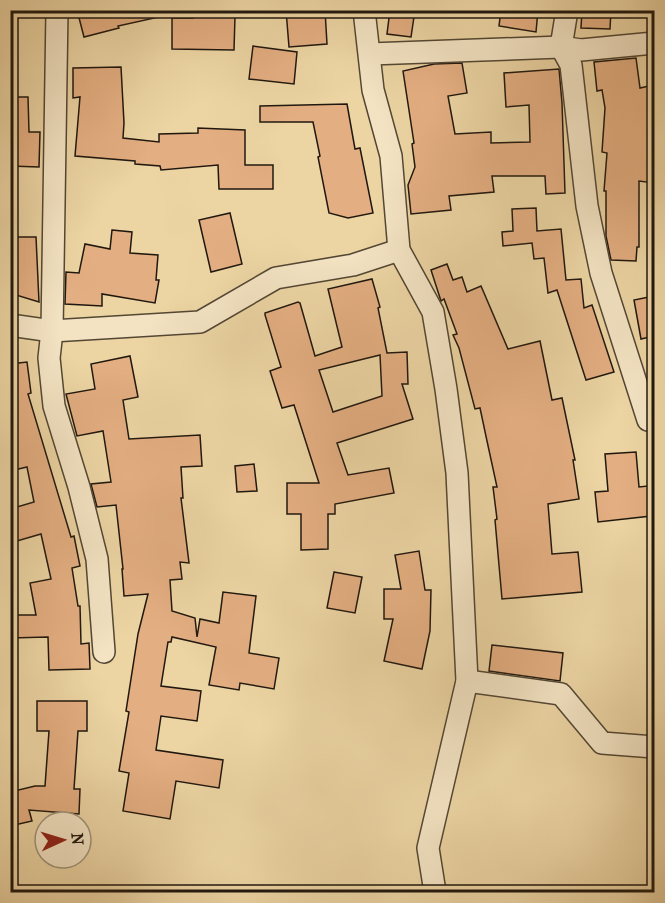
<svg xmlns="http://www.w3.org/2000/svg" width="665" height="903" viewBox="0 0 665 903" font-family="'IM FELL French Canon',serif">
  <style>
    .building { fill: #e3ae81; stroke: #20180f; stroke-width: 1.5; fill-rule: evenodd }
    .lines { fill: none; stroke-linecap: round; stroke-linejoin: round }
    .minor-casing { stroke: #534734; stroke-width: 24 }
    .minor { stroke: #f3e3c3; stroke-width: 21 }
  </style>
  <rect width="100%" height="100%" fill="#ecd4a3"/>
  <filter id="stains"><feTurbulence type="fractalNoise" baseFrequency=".00333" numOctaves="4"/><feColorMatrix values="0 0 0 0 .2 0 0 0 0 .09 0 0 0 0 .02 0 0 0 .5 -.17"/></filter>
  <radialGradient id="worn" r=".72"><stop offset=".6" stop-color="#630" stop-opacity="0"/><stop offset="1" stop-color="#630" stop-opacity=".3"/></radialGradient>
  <!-- building -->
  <g class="building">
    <path d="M77 10H158L159 17 118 26 119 28 84 37Z"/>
    <path d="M286 10H325L327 44 289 47Z"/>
    <path d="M390 10H415L411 37 387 34Z"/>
    <path d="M501 10H538L536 32 499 26Z"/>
    <path d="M582 10H611L610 29 581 28Z"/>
    <path d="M193 16H235L234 50 172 49V18H193Z"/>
    <path d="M253 46 297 52 294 84 249 79Z"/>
    <path d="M636 58 640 88 649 86 650 92H654V183L639 181V247H637L636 261 611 260 606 236V191H604L607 153 602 152 605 108 602 90 597 91 594 62Z"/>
    <path d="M462 63 467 93 448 96 455 134 491 132V143L530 142 529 105 506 107 504 73 559 69 562 103 565 193 546 194 545 176H492L494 192 449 196 451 210 411 214 408 185 415 167 412 144 414 143 403 71 434 64Z"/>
    <path d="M121 67 124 123 123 138 159 142V134L198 133V128L245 130V165H273V189H219L218 165 161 170 160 166 135 164V161L75 156 80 97 73 98V68Z"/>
    <path d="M10 97H28L29 132H40L39 167 10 166Z"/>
    <path d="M347 104 355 149 360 148 373 213 348 218 329 213 318 157 320 156 313 122H260V106Z"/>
    <path d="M536 208 537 231 561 229 566 280 581 279 584 308 592 305 614 372 586 380 557 290 548 293 544 258 534 259 532 243 503 246 502 232 513 231 512 209Z"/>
    <path d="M230 213 242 264 211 272 199 220Z"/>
    <path d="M112 230 132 232 130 253 158 255 156 280H159L155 303 102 294V306L65 304 66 272 79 273 85 244 110 249Z"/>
    <path d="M14 237H36L39 302 16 295Z"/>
    <path d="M447 264 453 280 462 277 467 292 481 286 508 349 540 341 552 400 562 398 575 460H573L579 499 548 504 552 554 578 552 582 592 502 599 495 520 497 519 493 487H497L487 441 480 408 475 409 459 348 453 335 457 334 444 299 441 301 431 270Z"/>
    <path d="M372 279 380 307 378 308 387 353 407 352 408 384H402L413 419 337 443 348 475 389 468 394 493 335 504V514H328V549L301 550V514H287V483H319L294 405 282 408 270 371 281 367 265 315V313L298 302 300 303 315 356 342 347 328 289ZM380 355 382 396 333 412 319 370Z"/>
    <path d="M654 296V336L641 339 634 300Z"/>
    <path d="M130 356 138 397 123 400 129 439 200 435 202 466 181 467 183 498H181L189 563 180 562 182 579 170 580 172 611 195 618 197 637 200 619 219 623 223 592 256 596 249 653 279 658 274 689 240 683 239 690 209 685 216 647 172 637 171 642H168L161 686 201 691 197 721 161 716 156 750 223 760 219 788 176 781 170 819 123 811 129 773 119 771 129 712 126 711 138 634 148 594 124 596 122 569H123L116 505 97 507 91 484 111 482 103 431 77 436 66 394 95 389 91 364Z"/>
    <path d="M27 362 31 393 28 394 71 537 74 536 80 566 72 568 78 606H80L81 644 89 643 90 669 49 670 48 637 10 638V615H36L30 583 51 579 41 534 10 543V509L34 502 27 467 10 471V364Z"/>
    <path d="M636 452 639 487 648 486 651 516 598 522 595 492 608 491 605 454Z"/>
    <path d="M254 464 257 491 237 492 235 466Z"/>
    <path d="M419 551 425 590H431L430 631 422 669 384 661 393 619H384V589H401L395 555Z"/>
    <path d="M334 572 362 577 355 613 327 608Z"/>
    <path d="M492 645 563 653 560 681 489 671Z"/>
    <path d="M37 701H87V731H78L74 789H80L79 814 29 810 32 821 10 826V792L35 786H45L49 731H37Z"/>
  </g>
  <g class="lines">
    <defs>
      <g id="minor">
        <path d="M57 10 52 331 49 358 54 406 79 487 97 559 104 652"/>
        <path d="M364 10 373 90 391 156 399 250 433 312 446 389 457 473 467 681 428 848 435 892"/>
        <path d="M567 10 561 47 571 65 587 206 601 273 648 420"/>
        <path d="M370 54 561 47 581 50 654 43"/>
        <path d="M10 325 52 331 200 322 276 278 353 265 399 250"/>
        <path d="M467 681 561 694 602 743 654 747"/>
      </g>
    </defs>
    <!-- minor casing -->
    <use href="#minor" class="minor-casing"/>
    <!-- minor -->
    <use href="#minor" class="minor"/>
  </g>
  <!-- margin -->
  <rect width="665" height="903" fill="none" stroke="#ecd4a3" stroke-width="36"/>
  <rect x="12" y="12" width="641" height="879" fill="none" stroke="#20180f" stroke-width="3"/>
  <rect x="18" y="18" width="629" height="867" fill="none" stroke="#20180f" stroke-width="1.5"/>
  <!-- north arrow -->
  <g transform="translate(63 840) rotate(86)"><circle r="28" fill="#f3e3c3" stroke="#9f927b" stroke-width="1.5"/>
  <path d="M0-4.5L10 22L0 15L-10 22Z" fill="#8f2418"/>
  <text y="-9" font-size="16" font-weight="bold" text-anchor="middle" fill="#20180f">N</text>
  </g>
  <rect width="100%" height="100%" filter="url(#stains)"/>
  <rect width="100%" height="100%" fill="url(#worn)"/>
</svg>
